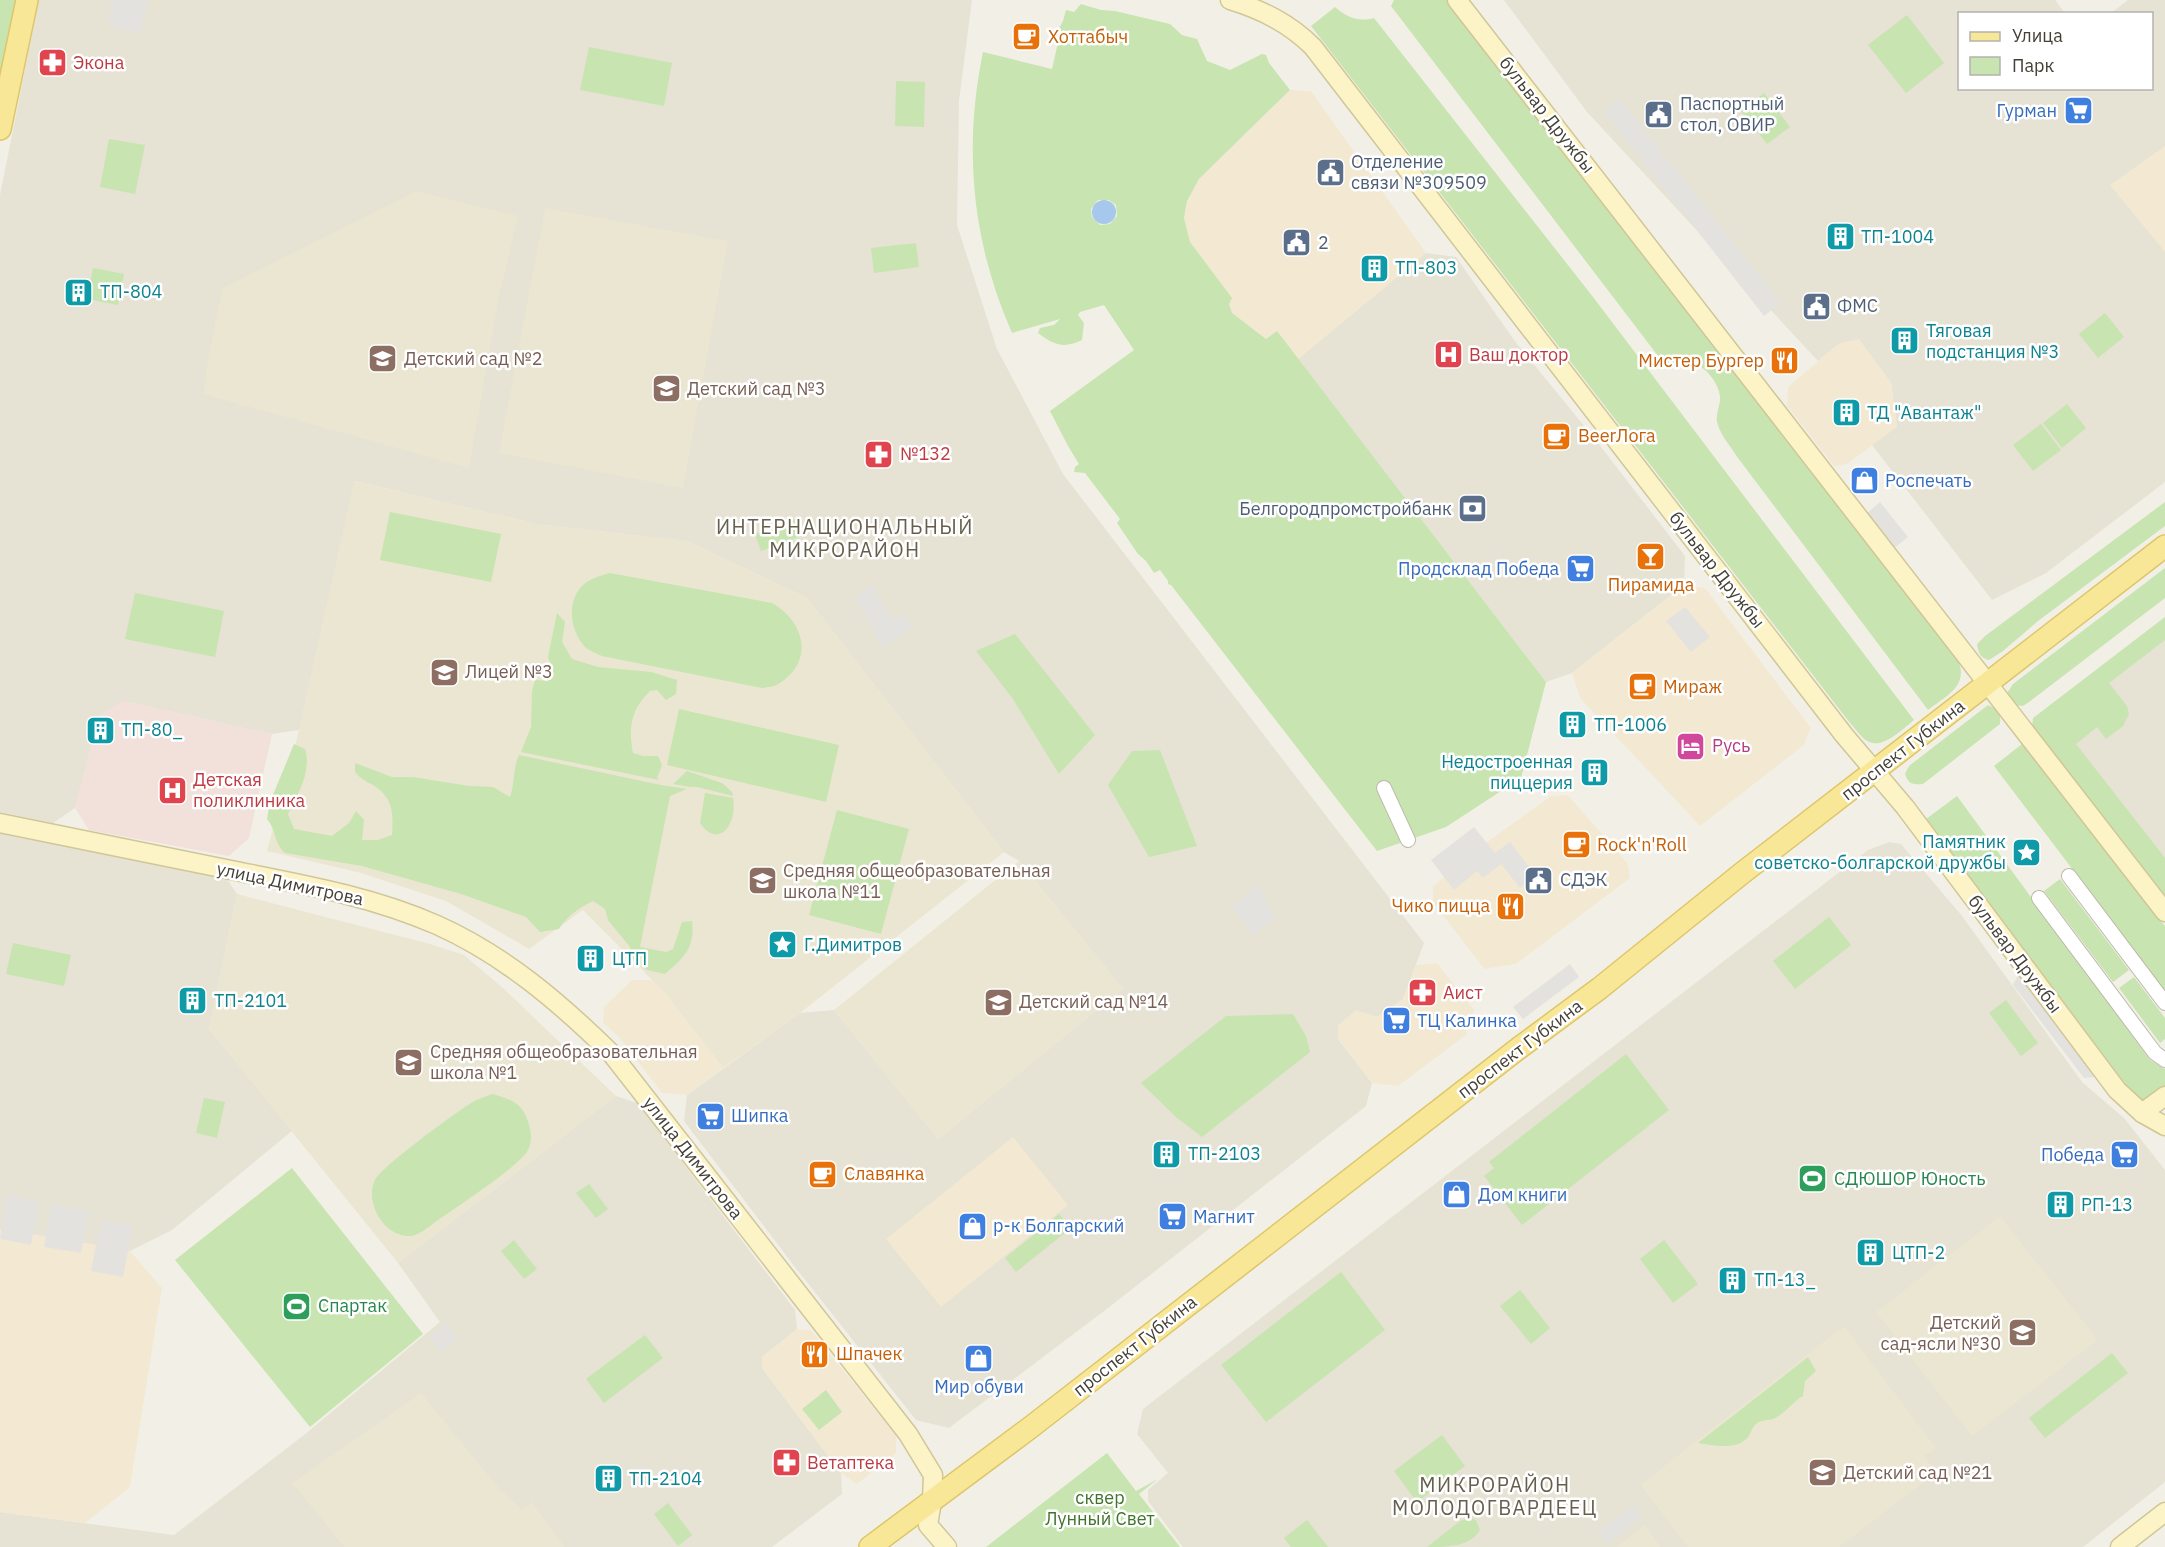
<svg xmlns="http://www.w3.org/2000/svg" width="2165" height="1547" viewBox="0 0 2165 1547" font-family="'IBM Plex Sans',sans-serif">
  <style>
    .residential { fill: #e6e2d4 }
    .commercial { fill: #f3e9d2 }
    .education { fill: #ebe6d1 }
    .medical { fill: #f2e0da }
    .green { fill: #c8e4b1; fill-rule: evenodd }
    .parking { fill: #e3e2de }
    .water { fill: #a5c8ec }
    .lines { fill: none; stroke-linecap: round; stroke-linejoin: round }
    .street-casing { stroke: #bdb8a9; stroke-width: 16 }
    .secondary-casing { stroke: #d0c698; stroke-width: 21 }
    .primary-casing { stroke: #ddc669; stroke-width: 24 }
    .street { stroke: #fff; stroke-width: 14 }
    .secondary { stroke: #fcf4c7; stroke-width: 18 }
    .primary { stroke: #f9e798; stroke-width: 21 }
    .labels { text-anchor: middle; stroke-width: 5; stroke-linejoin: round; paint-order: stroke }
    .food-label { font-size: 18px; fill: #c56008; stroke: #fff; text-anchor: start }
    .health-label { font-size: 18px; fill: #be3a42; stroke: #fff; text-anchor: start }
    .service-label { font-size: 18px; fill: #4e5e75; stroke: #fff; text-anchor: start }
    .shop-label { font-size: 18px; fill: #366cbe; stroke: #fff; text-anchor: start }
    .street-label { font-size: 18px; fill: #444036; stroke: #fff }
    .culture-label { font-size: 18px; fill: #0d838f; stroke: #fff; text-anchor: start }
    .education-label { font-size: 18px; fill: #785e54; stroke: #fff; text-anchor: start }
    .hotel-label { font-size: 18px; fill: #b23c85; stroke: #fff; text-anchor: start }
    .leisure-label { font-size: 18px; fill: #27864d; stroke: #fff; text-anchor: start }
    .park-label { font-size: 18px; fill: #40732c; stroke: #fff }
    .neighbourhood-label { font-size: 20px; letter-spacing: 1.5px; fill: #675f4d; stroke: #fff }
  </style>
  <rect width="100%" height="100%" fill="#f2f0e6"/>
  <!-- residential -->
  <g class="residential">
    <path d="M39 0H972L959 101 957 225 997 349 1063 474 1424 943 1403 999 1377 1017 1356 1011 1338 1039 1372 1083 1366 1106 1108 1308 949 1428 916 1420 795 1267 684 1121 687 1095 800 1013 834 1010 938 1139 1123 989 1019 861 1004 852 807 598 687 541 536 524 355 481 299 730 272 734 124 701 99 716 75 808 53 823 0 812V195Z"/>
    <path d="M1504 0H2055L2065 13 1960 14V88H2152V14L2111 13 2128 0H2165V482L2046 573 1992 600 1872 445 1897 426 1891 382 1840 343 1818 361 1587 112Z"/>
    <path d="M1426 253 1456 257 1514 340 1598 443 1685 556 1684 585 1572 673 1546 682 1298 359Z"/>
    <path d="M2165 621V893L2044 741Z"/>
    <path d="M0 833 223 873 237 894 209 1029 292 1131 172 1230 130 1251 0 1229Z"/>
    <path d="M1889 842 1901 844 1962 916 2082 1082 2124 1118 2165 1170V1482L2083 1547H1660L1645 1526 1617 1547H1183L1148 1501V1490L1168 1473 1137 1434 1143 1409 1868 850Z"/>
    <path d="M616 1096 637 1103 795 1310 797 1329 762 1357V1368L841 1473 842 1494 772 1547H564L532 1503 522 1510 502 1492 293 1483 345 1547H0V1512L174 1535 304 1435 440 1322 398 1263Z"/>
  </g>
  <!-- commercial -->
  <g class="commercial">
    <path d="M1290 90 1311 91 1426 253 1298 359 1277 332 1266 340 1227 309 1190 242 1184 218 1187 201 1199 179Z"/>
    <path d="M2165 146V252L2110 185Z"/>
    <path d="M1859 339 1891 382 1897 427 1847 464 1834 466 1787 406 1788 387 1840 343Z"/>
    <path d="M1684 585 1705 588 1811 728 1804 745 1700 826 1580 698 1572 673Z"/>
    <path d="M1568 795 1628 864 1630 878 1516 964 1484 969 1433 902V886L1476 850 1551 796Z"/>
    <path d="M1437 963 1474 1010 1466 1035 1398 1086 1372 1083 1338 1038V1025L1356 1010 1377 1017 1403 999 1416 965Z"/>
    <path d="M632 980H653L666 994 723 1068 687 1095 662 1093 619 1037 603 1023 604 1007Z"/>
    <path d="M1013 1137 1068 1205 941 1307 886 1239Z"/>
    <path d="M0 1229 130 1251 162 1288 130 1487 85 1523 0 1512Z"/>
    <path d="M797 1329 811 1330 896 1436V1453L857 1484 841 1473 762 1368V1357Z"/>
  </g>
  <!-- education -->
  <g class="education">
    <path d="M416 191 518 216 498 302 469 468 203 394 209 353 222 288Z"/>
    <path d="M545 208 728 241 683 488 499 453Z"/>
    <path d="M354 481 536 524 687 541 807 598 1004 852 800 1013 723 1068 666 994 583 910 529 949 446 901 361 873 267 851 299 730Z"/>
    <path d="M1019 861 1123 989 938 1139 834 1010Z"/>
    <path d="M237 894 430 944 464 955 503 988 616 1096 398 1263 209 1029Z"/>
    <path d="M2000 1216 2098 1340 1972 1436 1876 1312Z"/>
    <path d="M1844 1326 1936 1448 1924 1456 1936 1473 1839 1547H1688L1640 1485Z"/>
    <path d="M421 1393 502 1492 522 1510 532 1502 564 1547H345L292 1483Z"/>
    <path d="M1645 1526 1660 1547H1617Z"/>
  </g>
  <!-- medical -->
  <path class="medical" d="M124 701 272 734 249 838 229 856 89 830 75 808 99 715Z"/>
  <!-- green -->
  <g class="green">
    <path d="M0 0H17L0 87Z"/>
    <path d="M1394 0H1448L1957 657C1970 686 1948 694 1928 710L1738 458C1732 448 1721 436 1718 425 1714 415 1721 406 1720 397 1719 383 1705 365 1690 362 1683 361 1674 366 1668 369L1391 6Z"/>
    <path d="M1081 4 1101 10 1115 11 1170 24 1182 35 1197 39 1207 61 1230 70 1262 54 1266 55 1269 63 1290 90 1199 179 1187 201 1184 218 1190 242 1232 298 1229 304 1232 313 1266 339 1277 331 1546 682 1521 778 1446 827 1377 851 1171 585 1168 584V581L1160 570 1154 573 1146 561 1138 554 1117 523 1120 519 1085 473 1074 472 1075 467 1079 464 1068 446 1050 411 1134 350 1104 305 1080 312 1078 315 1084 323 1082 340C1063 349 1054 345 1038 333L1040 328 1054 325 1060 319 1012 333C972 242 963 149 983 52L1052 69 1059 38 1058 30 1063 21 1066 10 1074 12ZM1098 200H1109L1116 205 1117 216 1110 224 1100 225 1092 217 1091 209Z"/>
    <path d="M1335 7C1348 18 1358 22 1374 18L1593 297 1914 720C1904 728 1886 746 1872 743 1863 741 1856 729 1850 723L1311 26Z"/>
    <path d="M1907 15 1944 63 1906 93 1868 45Z"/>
    <path d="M589 47 672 63 664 106 580 90Z"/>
    <path d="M896 81 925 82 924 127 895 126Z"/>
    <path d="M1764 93 1790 127 1767 144 1741 111Z"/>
    <path d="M109 139 145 145 135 194 100 187Z"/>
    <path d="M916 243 919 267 874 273 871 248Z"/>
    <path d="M93 268 124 274 118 305 87 299Z"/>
    <path d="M2105 313 2124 337 2098 358 2079 334Z"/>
    <path d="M2067 404 2086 428 2062 448 2043 423Z"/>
    <path d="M2041 424 2061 450 2033 471 2013 445Z"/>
    <path d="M2165 502V526L2038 621 2003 651 1989 660C1980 658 1978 652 1977 644L1985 636Z"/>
    <path d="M390 512 501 534 491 582 380 560Z"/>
    <path d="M795 519 801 536 761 551 755 534Z"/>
    <path d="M2165 568V598L2029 702 2023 706 2013 705 2007 693 2013 684Z"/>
    <path d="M610 573 772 603C804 621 815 660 780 683 775 687 768 687 762 688L602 656C597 654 590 651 585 647 570 631 566 601 583 585 591 578 600 576 610 573Z"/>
    <path d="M135 593 224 611 215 657 125 639Z"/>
    <path d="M557 613 565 622 562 642 572 659 598 667 651 672 677 680 676 694 666 700 657 690 650 691C631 709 628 728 633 753L643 756H658L662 765 657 778 659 780 521 752 531 727 532 692 535 680 548 681 553 671 548 657Z"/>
    <path d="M2165 617V640L2109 683 2127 706 2129 714 2123 726 2106 739 2097 727 2076 744 2165 858V900L2032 727 2033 718 2037 715Z"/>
    <path d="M1015 634 1095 735 1059 774 1013 699 976 651Z"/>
    <path d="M1988 705C1998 710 2001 713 2000 724L1923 784C1913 785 1908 784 1905 774L1909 766Z"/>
    <path d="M679 709 839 745 826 802 667 765Z"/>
    <path d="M294 744 305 749C312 770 298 795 288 814L294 829 332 836 349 823 356 811 364 820 362 840H378L392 835C393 819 394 803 381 791 373 783 364 783 355 772V763L392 777H413L469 786 493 787 510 797C515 783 513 767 519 755L661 785 687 789 670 796 640 947 666 952 673 949 682 922 692 921C695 947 685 957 665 974L647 970 636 962 631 957 630 947 608 920 605 909 593 901C579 908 567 916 559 929L540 932 526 917 461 894 362 866 285 853C272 840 278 833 267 819L270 802Z"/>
    <path d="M2022 744 2165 926V991L1994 766Z"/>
    <path d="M1160 750 1197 846 1149 857 1108 785 1132 751Z"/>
    <path d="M687 771 722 783 732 792 733 796 697 787H690L673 784Z"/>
    <path d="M705 793 733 798C738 822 719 851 700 823Z"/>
    <path d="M1957 796 2150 1060 2165 1069V1088L2146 1102 2138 1097 2123 1081 1926 819Z"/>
    <path d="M837 810 909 829 881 934 809 915Z"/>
    <path d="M2060 879 2129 970 2113 982 2044 891Z"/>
    <path d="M1829 917 1851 945 1795 989 1773 961Z"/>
    <path d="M13 943 71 955 64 986 6 974Z"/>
    <path d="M2134 977 2165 1018V1039L2160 1043 2119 988Z"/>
    <path d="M2006 1000 2038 1043 2021 1056 1989 1013Z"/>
    <path d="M1293 1014 1306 1036 1310 1052 1202 1137 1176 1117 1141 1083 1226 1016Z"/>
    <path d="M1626 1054 1669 1110 1522 1225 1484 1176 1494 1168 1489 1162Z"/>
    <path d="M492 1094C508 1098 522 1103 527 1119 531 1129 533 1140 528 1150 521 1165 455 1208 438 1220 431 1225 420 1235 411 1236 384 1238 364 1202 375 1180 382 1166 454 1114 471 1103 477 1099 485 1097 492 1094Z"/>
    <path d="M204 1098 225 1102 217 1138 196 1133Z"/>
    <path d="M292 1168 423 1334 310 1427 175 1260Z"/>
    <path d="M589 1184 608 1209 596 1218 576 1193Z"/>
    <path d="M1059 1214 1071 1228 1016 1272 1005 1258Z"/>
    <path d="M514 1240 537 1269 524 1279 501 1251Z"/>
    <path d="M1664 1240 1698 1284 1673 1303 1640 1259Z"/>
    <path d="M1341 1272 1385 1330 1266 1422 1221 1365Z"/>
    <path d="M1520 1290 1550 1328 1531 1344 1500 1306Z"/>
    <path d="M645 1335 663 1358 604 1403 586 1379Z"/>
    <path d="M2112 1353 2128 1373 2045 1438 2029 1418Z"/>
    <path d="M1808 1357 1816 1371 1805 1381 1803 1396C1792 1402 1785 1414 1773 1419 1766 1421 1761 1419 1755 1425 1752 1428 1751 1433 1748 1437 1736 1451 1714 1445 1698 1443Z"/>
    <path d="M826 1390 842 1412 819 1430 802 1409Z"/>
    <path d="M1442 1435 1465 1466 1417 1502 1394 1471Z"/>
    <path d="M1107 1453 1136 1491 1158 1479 1139 1494 1180 1547H986Z"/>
    <path d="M668 1503 692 1535 678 1546 654 1514Z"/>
    <path d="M1470 1518 1476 1520 1480 1530C1470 1547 1447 1547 1427 1547L1460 1521Z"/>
    <path d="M1307 1520 1328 1547H1291L1284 1538Z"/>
  </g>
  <!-- parking -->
  <g class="parking">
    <path d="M113 0H148L141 33 108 26Z"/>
    <path d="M1620 99 1781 303 1764 316 1604 112Z"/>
    <path d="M1880 502 1908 537 1893 549 1865 515Z"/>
    <path d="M872 585 893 620 906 614 913 628 882 648 856 598Z"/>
    <path d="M1685 607 1710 637 1691 652 1666 621Z"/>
    <path d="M1474 827 1495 853 1510 842 1536 876 1520 888 1501 864 1483 878 1477 871 1454 890 1431 860Z"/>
    <path d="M1259 885 1275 918 1253 934 1232 906Z"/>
    <path d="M1570 964 1579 977 1523 1019 1513 1007Z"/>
    <path d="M2019 973 2096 1077 2084 1078 2013 985Z"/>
    <path d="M7 1195 39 1202 31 1245 0 1239Z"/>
    <path d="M51 1204 89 1211 81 1253 44 1247Z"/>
    <path d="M101 1220 133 1226 123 1277 91 1271Z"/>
    <path d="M446 1323 458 1339 441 1352 429 1336Z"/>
    <path d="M1633 1505 1642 1517 1607 1544 1598 1531Z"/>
  </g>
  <!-- water -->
  <circle class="water" cx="1104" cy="212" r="12"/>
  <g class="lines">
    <defs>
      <g id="street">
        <path d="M1384 788 1408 840"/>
        <path d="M2069 876 2165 1003"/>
        <path d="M2039 898 2155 1053 2165 1060"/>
      </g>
      <g id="secondary">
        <path d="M1230 0C1262 10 1289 23 1313 47L1844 735 1905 807 2117 1090 2142 1113 2165 1126"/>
        <path d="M1457 0 2165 912"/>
        <path d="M0 823C77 839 154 855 231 870 301 884 371 896 437 925 504 955 559 1002 611 1053L908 1434 933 1475 932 1501 928 1525 947 1547"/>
        <path d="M2142 1113 2165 1096"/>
        <path d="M2120 1547 2165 1512"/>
      </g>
      <g id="primary">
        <path d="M0 129 27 0"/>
        <path d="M870 1547 1031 1427 1519 1048 1600 988 1741 874 2165 546"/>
      </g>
    </defs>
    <!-- street casing -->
    <use href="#street" class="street-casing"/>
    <!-- secondary casing -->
    <use href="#secondary" class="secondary-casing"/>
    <!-- primary casing -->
    <use href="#primary" class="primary-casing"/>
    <!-- street -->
    <use href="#street" class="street"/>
    <!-- secondary -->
    <use href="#secondary" class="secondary"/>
    <!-- primary -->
    <use href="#primary" class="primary"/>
  </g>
  <!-- icons -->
  <defs>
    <symbol id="cafe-square" viewBox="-11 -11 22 22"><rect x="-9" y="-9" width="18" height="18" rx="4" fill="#e8710a" stroke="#fff"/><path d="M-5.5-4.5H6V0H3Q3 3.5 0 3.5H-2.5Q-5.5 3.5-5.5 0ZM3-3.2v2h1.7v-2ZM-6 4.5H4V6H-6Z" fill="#fff"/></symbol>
    <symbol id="pharmacy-square" viewBox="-11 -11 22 22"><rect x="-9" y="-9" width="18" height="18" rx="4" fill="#e0444e" stroke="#fff"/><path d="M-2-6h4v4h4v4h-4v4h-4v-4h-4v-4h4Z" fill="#fff"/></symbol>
    <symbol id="supermarket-square" viewBox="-11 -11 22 22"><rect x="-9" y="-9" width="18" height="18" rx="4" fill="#3f7fe0" stroke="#fff"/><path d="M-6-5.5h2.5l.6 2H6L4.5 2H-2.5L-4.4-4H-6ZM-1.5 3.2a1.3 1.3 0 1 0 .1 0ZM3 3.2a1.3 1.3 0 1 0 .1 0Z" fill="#fff"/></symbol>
    <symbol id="civic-square" viewBox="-11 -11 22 22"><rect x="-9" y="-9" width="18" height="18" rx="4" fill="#5c6f8a" stroke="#fff"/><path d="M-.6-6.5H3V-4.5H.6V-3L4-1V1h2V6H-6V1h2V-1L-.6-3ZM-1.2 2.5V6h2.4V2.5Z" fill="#fff"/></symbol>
    <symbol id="building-square" viewBox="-11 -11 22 22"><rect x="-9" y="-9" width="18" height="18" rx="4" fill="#0f9aa8" stroke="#fff"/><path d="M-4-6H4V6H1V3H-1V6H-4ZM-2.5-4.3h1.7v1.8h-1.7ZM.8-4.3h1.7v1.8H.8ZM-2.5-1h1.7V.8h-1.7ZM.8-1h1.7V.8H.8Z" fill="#fff"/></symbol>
    <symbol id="hospital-square" viewBox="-11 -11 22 22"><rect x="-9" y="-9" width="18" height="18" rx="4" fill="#e0444e" stroke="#fff"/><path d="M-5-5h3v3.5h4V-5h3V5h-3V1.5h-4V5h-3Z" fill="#fff"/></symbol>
    <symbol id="school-square" viewBox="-11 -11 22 22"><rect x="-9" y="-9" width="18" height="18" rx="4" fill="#8d6e63" stroke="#fff"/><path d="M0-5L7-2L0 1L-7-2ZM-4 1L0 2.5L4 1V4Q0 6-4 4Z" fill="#fff"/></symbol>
    <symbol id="restaurant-square" viewBox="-11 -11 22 22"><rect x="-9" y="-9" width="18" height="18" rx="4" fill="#e8710a" stroke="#fff"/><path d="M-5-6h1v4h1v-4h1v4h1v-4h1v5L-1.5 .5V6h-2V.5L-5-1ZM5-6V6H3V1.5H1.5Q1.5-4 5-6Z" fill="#fff"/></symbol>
    <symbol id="shop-square" viewBox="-11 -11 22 22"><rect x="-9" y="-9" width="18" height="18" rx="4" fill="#3f7fe0" stroke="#fff"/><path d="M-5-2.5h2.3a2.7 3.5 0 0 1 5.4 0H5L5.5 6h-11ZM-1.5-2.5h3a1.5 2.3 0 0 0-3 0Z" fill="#fff"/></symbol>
    <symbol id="bank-square" viewBox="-11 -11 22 22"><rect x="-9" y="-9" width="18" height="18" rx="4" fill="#5c6f8a" stroke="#fff"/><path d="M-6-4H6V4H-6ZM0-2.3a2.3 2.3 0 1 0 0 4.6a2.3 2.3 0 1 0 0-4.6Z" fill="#fff"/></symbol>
    <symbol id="bar-square" viewBox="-11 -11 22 22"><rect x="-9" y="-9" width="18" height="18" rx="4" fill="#e8710a" stroke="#fff"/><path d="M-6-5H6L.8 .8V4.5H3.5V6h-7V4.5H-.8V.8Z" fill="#fff"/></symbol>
    <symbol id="hotel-square" viewBox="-11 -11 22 22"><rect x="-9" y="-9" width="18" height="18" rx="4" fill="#d1479c" stroke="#fff"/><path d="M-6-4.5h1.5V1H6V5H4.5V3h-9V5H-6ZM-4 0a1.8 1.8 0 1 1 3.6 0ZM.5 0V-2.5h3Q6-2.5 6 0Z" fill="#fff"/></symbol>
    <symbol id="sight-square" viewBox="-11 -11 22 22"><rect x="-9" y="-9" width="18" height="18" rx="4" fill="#0f9aa8" stroke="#fff"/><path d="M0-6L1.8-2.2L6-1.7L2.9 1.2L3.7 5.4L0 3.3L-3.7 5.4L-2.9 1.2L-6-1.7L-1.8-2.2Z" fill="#fff"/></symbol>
    <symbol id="stadium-square" viewBox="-11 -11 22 22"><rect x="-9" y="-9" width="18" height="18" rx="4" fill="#2e9e5b" stroke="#fff"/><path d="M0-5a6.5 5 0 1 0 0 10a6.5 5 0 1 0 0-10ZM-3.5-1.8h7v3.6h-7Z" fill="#fff"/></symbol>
  </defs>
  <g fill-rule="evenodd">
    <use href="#cafe-square" x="1010" y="20" width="33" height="33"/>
    <use href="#pharmacy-square" x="36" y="46" width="33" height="33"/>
    <use href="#supermarket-square" x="2062" y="94" width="33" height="33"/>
    <use href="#civic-square" x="1642" y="98" width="33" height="33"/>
    <use href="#civic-square" x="1314" y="156" width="33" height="33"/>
    <use href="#building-square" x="1824" y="220" width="33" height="33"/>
    <use href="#civic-square" x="1280" y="226" width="33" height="33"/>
    <use href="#building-square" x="1358" y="252" width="33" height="33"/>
    <use href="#building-square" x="62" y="276" width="33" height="33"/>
    <use href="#civic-square" x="1800" y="290" width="33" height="33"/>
    <use href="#building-square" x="1888" y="324" width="33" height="33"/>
    <use href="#hospital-square" x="1432" y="338" width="33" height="33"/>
    <use href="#school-square" x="366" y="342" width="33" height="33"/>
    <use href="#restaurant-square" x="1768" y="344" width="33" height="33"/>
    <use href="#school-square" x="650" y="372" width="33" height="33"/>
    <use href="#building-square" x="1830" y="396" width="33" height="33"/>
    <use href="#cafe-square" x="1540" y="420" width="33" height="33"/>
    <use href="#pharmacy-square" x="862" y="438" width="33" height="33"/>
    <use href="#shop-square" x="1848" y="464" width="33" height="33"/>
    <use href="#bank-square" x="1456" y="492" width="33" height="33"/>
    <use href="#bar-square" x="1634" y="540" width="33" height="33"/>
    <use href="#supermarket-square" x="1564" y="552" width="33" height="33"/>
    <use href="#school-square" x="428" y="656" width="33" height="33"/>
    <use href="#cafe-square" x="1626" y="670" width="33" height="33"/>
    <use href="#building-square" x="1556" y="708" width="33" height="33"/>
    <use href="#building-square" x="84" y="714" width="33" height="33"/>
    <use href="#hotel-square" x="1674" y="730" width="33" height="33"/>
    <use href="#building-square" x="1578" y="756" width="33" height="33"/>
    <use href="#hospital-square" x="156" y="774" width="33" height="33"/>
    <use href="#cafe-square" x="1560" y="828" width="33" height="33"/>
    <use href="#sight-square" x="2010" y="836" width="33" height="33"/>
    <use href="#civic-square" x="1522" y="864" width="33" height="33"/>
    <use href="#school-square" x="746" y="864" width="33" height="33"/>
    <use href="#restaurant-square" x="1494" y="890" width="33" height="33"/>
    <use href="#sight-square" x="766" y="928" width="33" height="33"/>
    <use href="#building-square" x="574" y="942" width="33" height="33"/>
    <use href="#pharmacy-square" x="1406" y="976" width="33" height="33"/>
    <use href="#building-square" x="176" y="984" width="33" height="33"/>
    <use href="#school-square" x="982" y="986" width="33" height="33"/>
    <use href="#supermarket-square" x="1380" y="1004" width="33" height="33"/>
    <use href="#school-square" x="392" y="1046" width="33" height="33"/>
    <use href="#supermarket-square" x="694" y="1100" width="33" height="33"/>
    <use href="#building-square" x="1150" y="1138" width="33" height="33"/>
    <use href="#supermarket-square" x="2108" y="1138" width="33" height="33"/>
    <use href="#cafe-square" x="806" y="1158" width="33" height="33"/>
    <use href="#stadium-square" x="1796" y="1162" width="33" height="33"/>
    <use href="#shop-square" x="1440" y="1178" width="33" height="33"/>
    <use href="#building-square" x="2044" y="1188" width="33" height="33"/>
    <use href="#supermarket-square" x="1156" y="1200" width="33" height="33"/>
    <use href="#shop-square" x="956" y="1210" width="33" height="33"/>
    <use href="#building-square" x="1854" y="1236" width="33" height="33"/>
    <use href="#building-square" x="1716" y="1264" width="33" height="33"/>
    <use href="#stadium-square" x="280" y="1290" width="33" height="33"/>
    <use href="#school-square" x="2006" y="1316" width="33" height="33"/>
    <use href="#restaurant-square" x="798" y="1338" width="33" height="33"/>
    <use href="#shop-square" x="962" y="1342" width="33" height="33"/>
    <use href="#pharmacy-square" x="770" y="1446" width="33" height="33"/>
    <use href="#school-square" x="1806" y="1456" width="33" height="33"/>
    <use href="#building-square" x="592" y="1462" width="33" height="33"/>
  </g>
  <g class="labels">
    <!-- food labels -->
    <g class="food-label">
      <text x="1048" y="43">Хоттабыч</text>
      <text x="1764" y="367" text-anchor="end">Мистер Бургер</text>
      <text x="1578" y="442">BeerЛога</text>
      <text x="1651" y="591" text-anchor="middle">Пирамида</text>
      <text x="1663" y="693">Мираж</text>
      <text x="1597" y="851">Rock'n'Roll</text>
      <text x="1490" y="912" text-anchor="end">Чико пицца</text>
      <text x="844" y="1180">Славянка</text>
      <text x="836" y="1360">Шпачек</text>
    </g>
    <!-- health labels -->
    <g class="health-label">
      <text x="73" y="69">Экона</text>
      <text x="1469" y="361">Ваш доктор</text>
      <text x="900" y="460">№132</text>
      <text x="193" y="786">Детская<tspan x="193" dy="21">поликлиника</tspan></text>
      <text x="1443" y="999">Аист</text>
      <text x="807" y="1469">Ветаптека</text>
    </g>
    <!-- service labels -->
    <g class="service-label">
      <text x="1680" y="110">Паспортный<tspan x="1680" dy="21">стол, ОВИР</tspan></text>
      <text x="1351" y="168">Отделение<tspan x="1351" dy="21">связи №309509</tspan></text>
      <text x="1318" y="249">2</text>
      <text x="1837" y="312">ФМС</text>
      <text x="1452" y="515" text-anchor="end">Белгородпромстройбанк</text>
      <text x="1560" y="886">СДЭК</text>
    </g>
    <!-- shop labels -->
    <g class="shop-label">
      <text x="2057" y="117" text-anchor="end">Гурман</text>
      <text x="1885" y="487">Роспечать</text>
      <text x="1559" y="575" text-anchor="end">Продсклад Победа</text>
      <text x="1417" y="1027">ТЦ Калинка</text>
      <text x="731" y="1122">Шипка</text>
      <text x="2104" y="1161" text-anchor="end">Победа</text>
      <text x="1478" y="1201">Дом книги</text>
      <text x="1193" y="1223">Магнит</text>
      <text x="993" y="1232">р-к Болгарский</text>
      <text x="979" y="1393" text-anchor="middle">Мир обуви</text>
    </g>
    <!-- street labels -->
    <g class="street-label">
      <text transform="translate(1547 115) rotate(52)" y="6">бульвар Дружбы</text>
      <text transform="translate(1717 570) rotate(52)" y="6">бульвар Дружбы</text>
      <text transform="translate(1903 750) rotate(-38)" y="6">проспект Губкина</text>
      <text transform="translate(290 884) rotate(12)" y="6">улица Димитрова</text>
      <text transform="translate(2015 954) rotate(53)" y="6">бульвар Дружбы</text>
      <text transform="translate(1520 1049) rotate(-37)" y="6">проспект Губкина</text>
      <text transform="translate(693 1158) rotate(52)" y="6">улица Димитрова</text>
      <text transform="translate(1135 1346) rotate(-38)" y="6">проспект Губкина</text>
    </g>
    <!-- culture labels -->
    <g class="culture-label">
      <text x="1861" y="243">ТП-1004</text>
      <text x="1395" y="274">ТП-803</text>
      <text x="100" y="298">ТП-804</text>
      <text x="1926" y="337">Тяговая<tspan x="1926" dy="21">подстанция №3</tspan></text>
      <text x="1867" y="419">ТД "Авантаж"</text>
      <text x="1594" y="731">ТП-1006</text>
      <text x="121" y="736">ТП-80_</text>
      <text x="1573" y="768" text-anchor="end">Недостроенная<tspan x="1573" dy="21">пиццерия</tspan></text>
      <text x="2006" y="848" text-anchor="end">Памятник<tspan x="2006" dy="21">советско-болгарской дружбы</tspan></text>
      <text x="804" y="951">Г.Димитров</text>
      <text x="612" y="965">ЦТП</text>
      <text x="214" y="1007">ТП-2101</text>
      <text x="1188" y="1160">ТП-2103</text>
      <text x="2081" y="1211">РП-13</text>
      <text x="1892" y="1259">ЦТП-2</text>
      <text x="1754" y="1286">ТП-13_</text>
      <text x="629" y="1485">ТП-2104</text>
    </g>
    <!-- education labels -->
    <g class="education-label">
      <text x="404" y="365">Детский сад №2</text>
      <text x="687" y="395">Детский сад №3</text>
      <text x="465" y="678">Лицей №3</text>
      <text x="783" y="877">Cредняя общеобразовательная<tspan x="783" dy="21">школа №11</tspan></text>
      <text x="1019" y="1008">Детский сад №14</text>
      <text x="430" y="1058">Средняя общеобразовательная<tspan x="430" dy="21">школа №1</tspan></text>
      <text x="2001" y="1329" text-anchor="end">Детский<tspan x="2001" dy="21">сад-ясли №30</tspan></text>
      <text x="1843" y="1479">Детский сад №21</text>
    </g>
    <!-- hotel labels -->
    <g class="hotel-label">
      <text x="1712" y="752">Русь</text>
    </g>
    <!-- leisure labels -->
    <g class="leisure-label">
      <text x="1834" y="1185">СДЮШОР Юность</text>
      <text x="318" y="1312">Спартак</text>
    </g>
    <!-- park labels -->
    <g class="park-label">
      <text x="1100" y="1504">сквер<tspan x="1100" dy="21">Лунный Свет</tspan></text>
    </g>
    <!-- neighbourhood labels -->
    <g class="neighbourhood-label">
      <text x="845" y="534">ИНТЕРНАЦИОНАЛЬНЫЙ<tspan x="845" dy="23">МИКРОРАЙОН</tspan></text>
      <text x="1495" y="1492">МИКРОРАЙОН<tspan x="1495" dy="23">МОЛОДОГВАРДЕЕЦ</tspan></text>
    </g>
  </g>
  <!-- legend -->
  <rect x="1958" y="12" width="195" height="78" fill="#ffffff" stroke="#b4b3af" stroke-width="1.5"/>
  <rect x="1970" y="32" width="30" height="9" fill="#f9e798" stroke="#b4b3af" stroke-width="1.5"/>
  <text x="2012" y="42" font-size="18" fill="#444036">Улица</text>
  <rect x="1970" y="57" width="30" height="18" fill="#c8e4b1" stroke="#b4b3af" stroke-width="1.5"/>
  <text x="2012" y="72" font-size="18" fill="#444036">Парк</text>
</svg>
